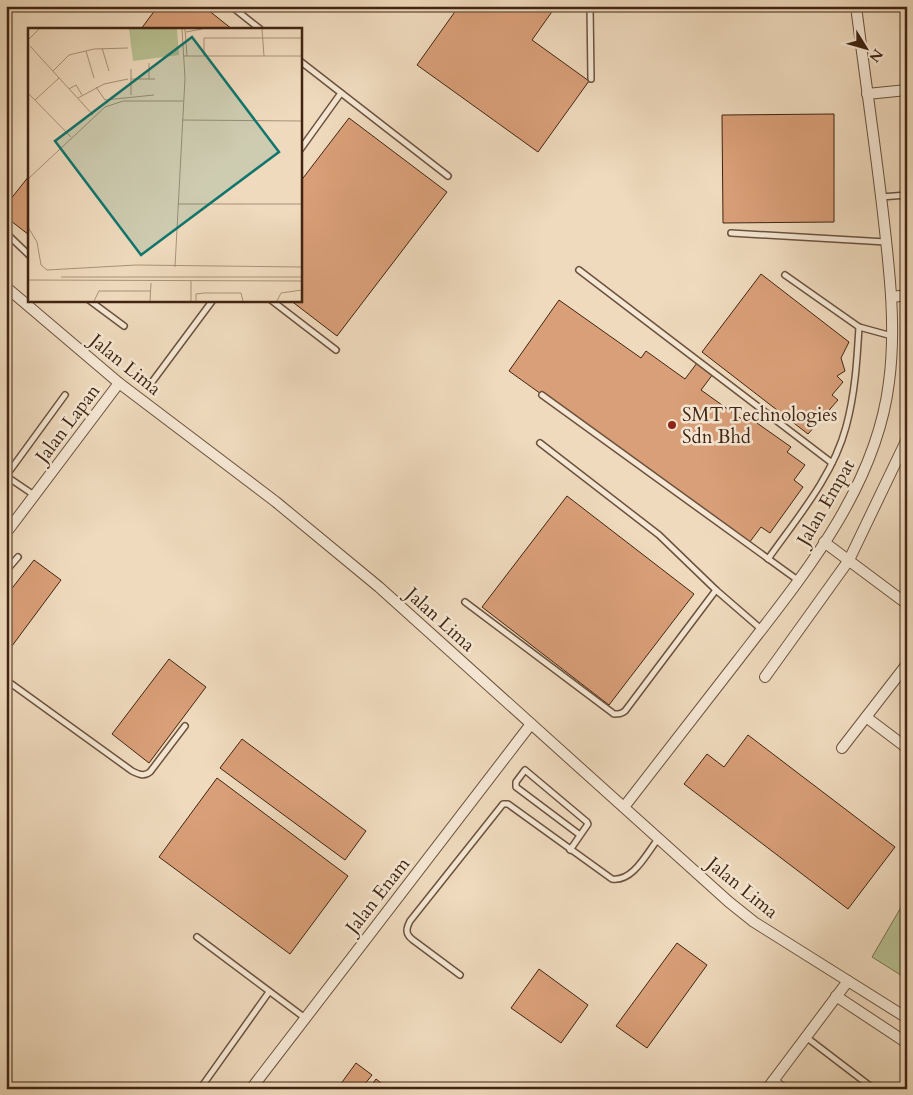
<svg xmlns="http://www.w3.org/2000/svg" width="913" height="1095" viewBox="0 0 913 1095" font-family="Cardo,serif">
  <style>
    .green { fill: #b7c092; stroke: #7c7252 }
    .building { fill: #d99f78; stroke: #412512 }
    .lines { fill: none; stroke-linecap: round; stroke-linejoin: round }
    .lane-casing { stroke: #6c523d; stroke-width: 8 }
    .street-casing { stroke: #6c523d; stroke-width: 12 }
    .lane { stroke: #f5e7d4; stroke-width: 5 }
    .street { stroke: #f5e7d4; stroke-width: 10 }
    .poi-dot { fill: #8f2418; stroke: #f5e7d4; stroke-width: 2 }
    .labels { text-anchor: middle; stroke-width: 5; stroke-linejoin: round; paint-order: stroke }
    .street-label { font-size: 19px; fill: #412512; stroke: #f5e7d4 }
    .poi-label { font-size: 19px; fill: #412512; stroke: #f5e7d4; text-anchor: start }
    .inset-road { fill: none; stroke: #a99279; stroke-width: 1 }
    .view { fill: #0f766e; fill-opacity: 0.15; stroke: #0f766e; stroke-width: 2.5 }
    .inset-edge { fill: none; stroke: #412512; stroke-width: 2.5 }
  </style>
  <rect width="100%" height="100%" fill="#efdabd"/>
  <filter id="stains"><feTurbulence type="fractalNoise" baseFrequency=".004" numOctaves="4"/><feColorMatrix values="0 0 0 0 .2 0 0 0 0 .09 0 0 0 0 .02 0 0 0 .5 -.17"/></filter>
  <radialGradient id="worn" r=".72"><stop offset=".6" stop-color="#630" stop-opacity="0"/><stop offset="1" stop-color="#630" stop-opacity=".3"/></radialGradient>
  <!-- green -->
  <path class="green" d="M907 897V979L872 957Z"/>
  <!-- building -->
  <g class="building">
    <path d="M158 6H203L232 29H141Z"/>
    <path d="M459 6H556L532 40 589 81 538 152 417 65Z"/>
    <path d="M834 114V222L723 223 722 115Z"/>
    <path d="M349 118 447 192 337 336 290 300H300V182Z"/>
    <path d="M29 176V235L6 217V205Z"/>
    <path d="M761 274 849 342 841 358 845 371 837 376 843 382 832 395 838 400 808 434 702 352Z"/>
    <path d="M559 300 641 358 646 351 685 379 697 363 713 374 701 390 743 420 747 416 791 447 787 452 805 465 794 480 803 487 770 533 761 527 749 543 509 371Z"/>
    <path d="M567 496 694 594 609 705 482 607Z"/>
    <path d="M34 560 61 580 6 654V596Z"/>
    <path d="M169 659 206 687 149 763 112 734Z"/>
    <path d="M748 735 895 847 848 909 684 784 707 754 724 767Z"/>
    <path d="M242 739 366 831 345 860 220 768Z"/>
    <path d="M217 778 348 876 290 954 159 857Z"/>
    <path d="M677 943 707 965 647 1048 616 1026Z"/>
    <path d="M539 969 588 1005 561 1043 511 1008Z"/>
    <path d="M356 1063 372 1075 361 1089H337Z"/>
    <path d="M376 1079 389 1089H369Z"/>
  </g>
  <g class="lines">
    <defs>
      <g id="lane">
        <path d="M231 6 260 29"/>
        <path d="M590 6 591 79"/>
        <path d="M6 11 10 6"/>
        <path d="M300 61 448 176"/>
        <path d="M300 150 341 93"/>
        <path d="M881 197 907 195"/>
        <path d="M6 233 29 255"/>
        <path d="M731 233 886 242"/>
        <path d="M579 270 832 463"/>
        <path d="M785 275 859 327 892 336"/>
        <path d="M89 300 124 326"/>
        <path d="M271 300 336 350"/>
        <path d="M152 382 213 300"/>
        <path d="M542 395 799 581"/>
        <path d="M540 443 659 535 716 590 761 629"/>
        <path d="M6 476 65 395"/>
        <path d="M6 476 34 495"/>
        <path d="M6 514 15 521"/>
        <path d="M768 559C797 518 833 476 846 427 855 394 857 361 859 327"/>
        <path d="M6 571 18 557"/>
        <path d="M465 602 614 714C619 714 621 714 625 711L716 590"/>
        <path d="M6 680 132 771C138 774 144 777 150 772L185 726"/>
        <path d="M570 850 588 824 587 822 525 770 516 782V787L580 835"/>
        <path d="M197 937 305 1018"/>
        <path d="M460 975 413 940C405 934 406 929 410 921L503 804H508L612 879C633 882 647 853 658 839"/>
        <path d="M806 1037 874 1089"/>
        <path d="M200 1089 269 992"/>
      </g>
      <g id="street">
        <path d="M867 94 907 90"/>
        <path d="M6 287 119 383 276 502 379 587 729 902 754 922 907 1018"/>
        <path d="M892 297 907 295"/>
        <path d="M6 533 119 383"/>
        <path d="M824 542 907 604"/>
        <path d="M765 677 849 560 907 439"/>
        <path d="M866 717 907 748"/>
        <path d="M842 748 907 664"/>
        <path d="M624 807C662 758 700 709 738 660 802 577 876 489 889 382 896 329 890 275 884 222 876 150 865 78 856 6"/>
        <path d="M836 996 907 1043"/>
        <path d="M773 1081 783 1089"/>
        <path d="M251 1089 531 724"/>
        <path d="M767 1089 848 981"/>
      </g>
    </defs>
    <!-- lane casing -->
    <use href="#lane" class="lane-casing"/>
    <!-- street casing -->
    <use href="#street" class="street-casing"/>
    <!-- lane -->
    <use href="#lane" class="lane"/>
    <!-- street -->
    <use href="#street" class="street"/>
  </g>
  <!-- markers -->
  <circle class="poi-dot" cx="672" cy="425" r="5"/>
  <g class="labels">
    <!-- street labels -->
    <g class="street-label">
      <text transform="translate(126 364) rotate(39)" y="7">Jalan Lima</text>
      <text transform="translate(67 423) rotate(-53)" y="7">Jalan Lapan</text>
      <text transform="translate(825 502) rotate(-60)" y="7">Jalan Empat</text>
      <text transform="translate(441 619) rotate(42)" y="7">Jalan Lima</text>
      <text transform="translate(743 887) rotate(39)" y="7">Jalan Lima</text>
      <text transform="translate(377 895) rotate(-52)" y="7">Jalan Enam</text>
    </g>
    <!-- poi labels -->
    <g class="poi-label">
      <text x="682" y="421">SMT Technologies<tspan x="682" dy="22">Sdn Bhd</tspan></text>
    </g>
  </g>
  <!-- overview -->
  <g transform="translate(28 28)">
    <rect width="274" height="274" fill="#efdabd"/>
    <path d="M101 1H149L151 27 105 33Z" fill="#b7c092"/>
    <path class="inset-road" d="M157 1 159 28M234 1 236 28M158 4 174 1M0 12 11 1M2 18 65 87M74 20 81 43M58 23 66 50M156 28H274M176 28V10H274M103 41V67M25 43 41 27 66 21 100 20M103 51H127M121 51V35M68 59 77 72 126 67M41 61 48 57 54 67M0 65 43 109M50 70 76 56 100 51M7 72 31 50M154 92 274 93M0 151 77 79 95 73H155M150 176H274M0 199 9 214 13 237 19 242 108 237 274 239M147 239 157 50 154 1M33 249H274M0 252 274 253M163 252V273M66 273 71 263H122M122 273 123 255M168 273V266L176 265H213L215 273M249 273 253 265 274 262"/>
    <path class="view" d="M164 9 251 124 113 227 27 113Z"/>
    <rect width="274" height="274" class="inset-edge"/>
  </g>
  <!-- margin -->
  <rect width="913" height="1095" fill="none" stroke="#efdabd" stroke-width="25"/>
  <rect x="8" y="8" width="898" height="1080" fill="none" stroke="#412512" stroke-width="2.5"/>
  <rect x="12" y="12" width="888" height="1070" fill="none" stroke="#412512"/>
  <!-- north arrow -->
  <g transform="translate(866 48) rotate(127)" stroke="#f5e7d4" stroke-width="4" paint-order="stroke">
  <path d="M0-4L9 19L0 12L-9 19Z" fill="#412512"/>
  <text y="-8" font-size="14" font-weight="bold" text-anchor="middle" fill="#412512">N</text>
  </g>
  <rect width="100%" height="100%" filter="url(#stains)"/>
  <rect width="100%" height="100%" fill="url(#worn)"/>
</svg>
